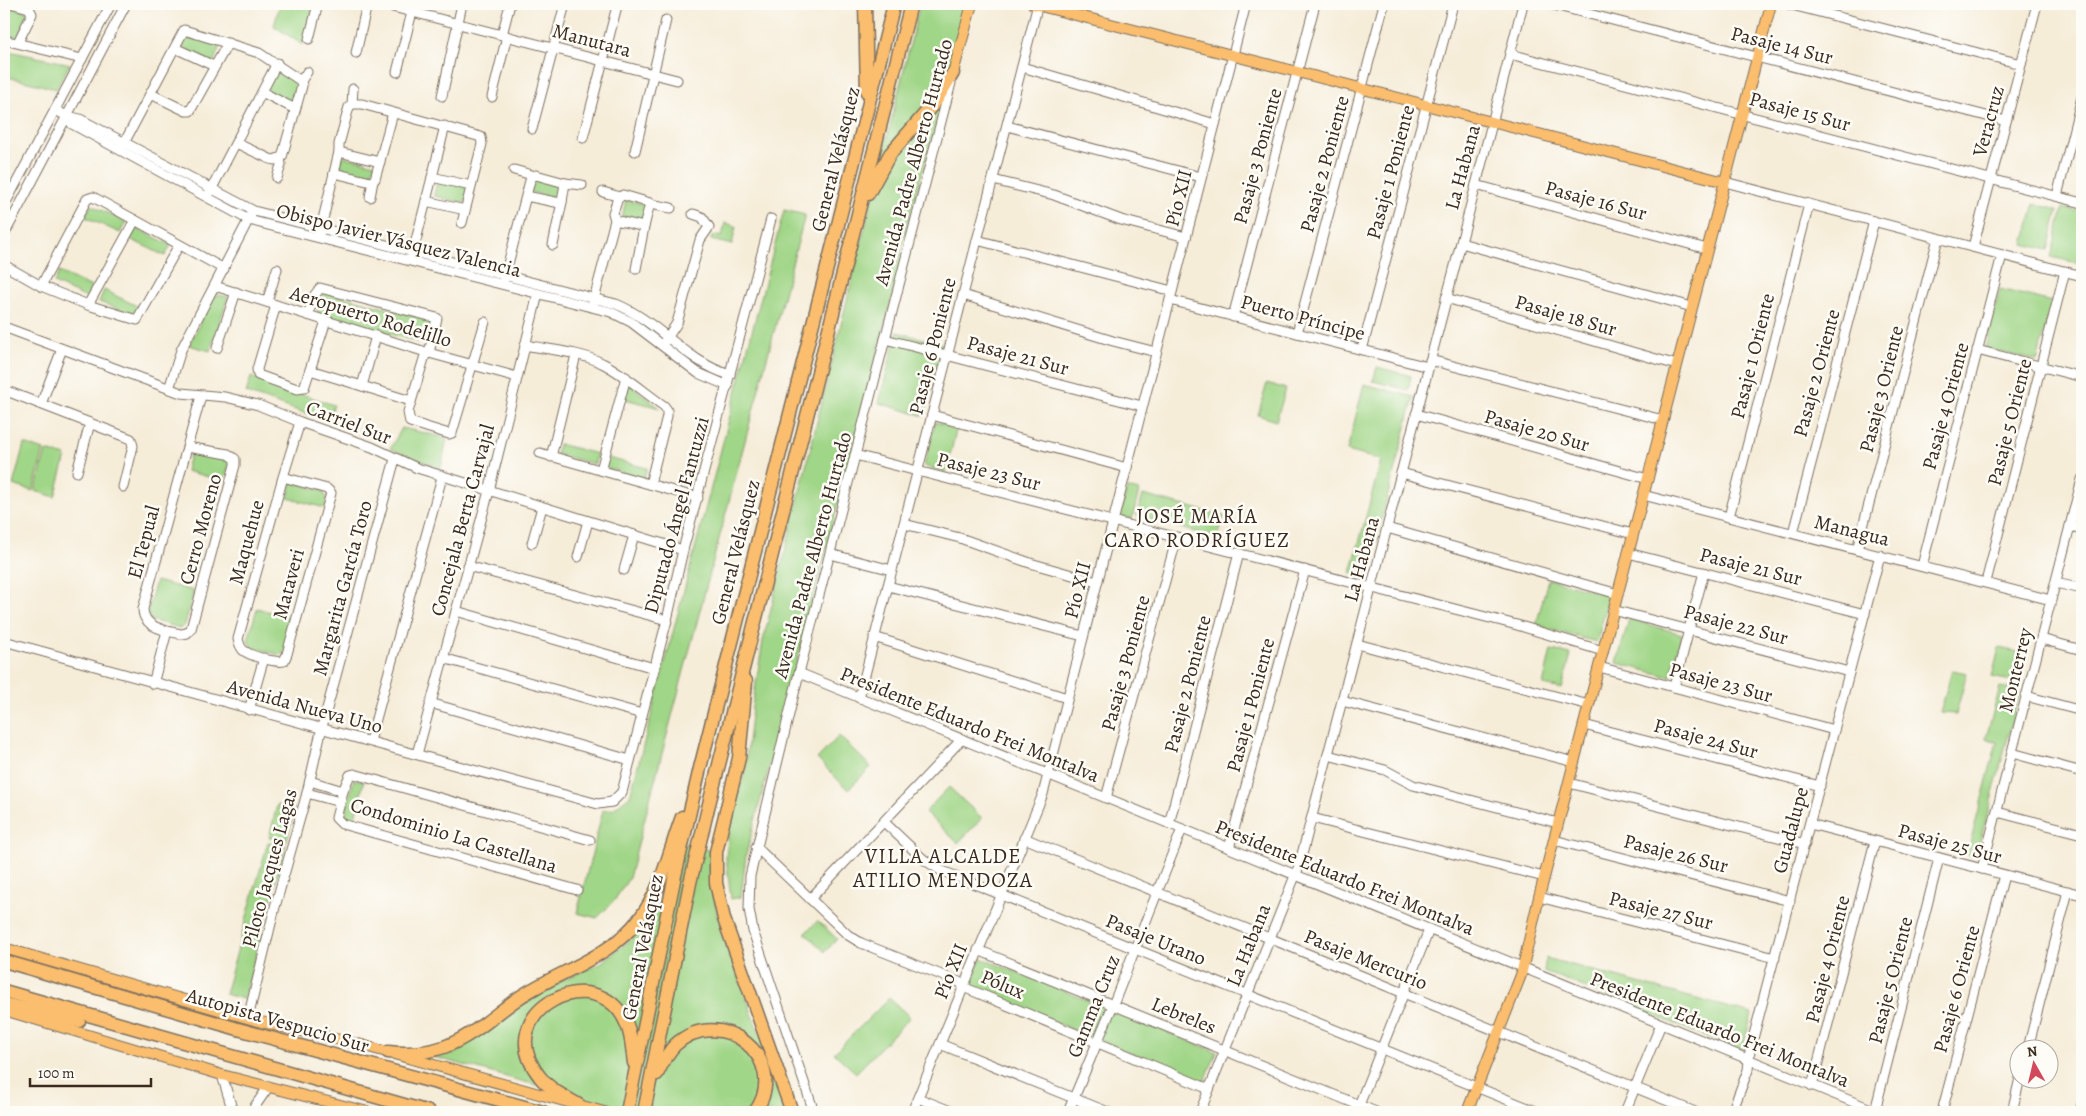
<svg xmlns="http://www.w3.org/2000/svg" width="2086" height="1116" viewBox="0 0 2086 1116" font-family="Alegreya,serif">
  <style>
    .green { fill: #a0d687; stroke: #6e8052 }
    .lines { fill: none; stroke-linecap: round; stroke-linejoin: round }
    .minor-casing { stroke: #7c6e5f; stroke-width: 11 }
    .major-casing { stroke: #7c6e5f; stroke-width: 12 }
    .highway-casing { stroke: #7c6e5f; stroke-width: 15 }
    .minor { stroke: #fff; stroke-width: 9 }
    .major { stroke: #fabe6e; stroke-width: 10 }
    .highway { stroke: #fabe6e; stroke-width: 12 }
    .labels { text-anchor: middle; stroke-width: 5; stroke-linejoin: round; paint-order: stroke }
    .street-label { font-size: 20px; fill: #3b2a1e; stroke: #fdfcf7 }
    .neighbourhood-label { font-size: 21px; letter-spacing: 1px; fill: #3b2a1e; stroke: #fdfcf7 }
  </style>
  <rect width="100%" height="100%" fill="#fdfcf7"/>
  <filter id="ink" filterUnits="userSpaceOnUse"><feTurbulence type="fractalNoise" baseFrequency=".02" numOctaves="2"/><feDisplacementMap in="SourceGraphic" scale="10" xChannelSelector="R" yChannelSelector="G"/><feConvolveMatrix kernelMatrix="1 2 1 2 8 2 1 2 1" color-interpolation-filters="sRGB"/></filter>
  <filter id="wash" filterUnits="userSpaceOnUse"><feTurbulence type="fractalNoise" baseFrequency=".0096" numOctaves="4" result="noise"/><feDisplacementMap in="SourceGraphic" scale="20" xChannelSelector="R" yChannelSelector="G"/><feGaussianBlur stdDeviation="1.12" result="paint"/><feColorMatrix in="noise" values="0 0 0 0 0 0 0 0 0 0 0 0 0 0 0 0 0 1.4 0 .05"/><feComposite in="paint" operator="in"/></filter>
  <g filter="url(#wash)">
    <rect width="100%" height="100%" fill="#f6edd9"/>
    <!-- green -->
    <g class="green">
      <path d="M280 4H314L303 45 274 26Z"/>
      <path d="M920 4H968L944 96 908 222 893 294 746 855 741 897 731 899 726 857 729 829 745 769 752 707 763 641Z"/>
      <path d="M4 6 25 11 27 14 19 37 4 36Z"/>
      <path d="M188 33 221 44 213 63 180 46 183 37Z"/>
      <path d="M4 50 70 64 56 89 4 76Z"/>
      <path d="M282 69C298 81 301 81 294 101L289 104 269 93 266 86 276 70Z"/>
      <path d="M342 156 375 164 370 177 338 169Z"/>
      <path d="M533 178 561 184 558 198 530 192Z"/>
      <path d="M437 181 469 188 465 203 434 196Z"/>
      <path d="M626 200 648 205 643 223 622 217Z"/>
      <path d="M2035 204 2058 210 2048 250 2024 244Z"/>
      <path d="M91 205 126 222 120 233 85 217Z"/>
      <path d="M2063 208 2082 212V264L2051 257Z"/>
      <path d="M784 210 805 215 629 878 614 901 597 918 577 913 603 810 613 809 630 796Z"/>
      <path d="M725 223 736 226 732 245 711 240 712 235 722 237Z"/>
      <path d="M136 228 171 245 165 256 130 239Z"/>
      <path d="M59 272 94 288 89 299 54 283Z"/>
      <path d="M2000 289 2052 302 2037 361 1985 348Z"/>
      <path d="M104 290 139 307 135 315 99 302Z"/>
      <path d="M323 291 433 321 426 344 317 314Z"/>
      <path d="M219 295 228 297 210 351 189 345 213 297Z"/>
      <path d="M897 332 944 344 924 416 879 403Z"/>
      <path d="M1377 367 1411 376 1408 390 1373 381Z"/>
      <path d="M251 377 334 405 328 421 246 393Z"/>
      <path d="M1267 383 1286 389 1276 421 1258 415Z"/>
      <path d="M629 384 660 408 625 399Z"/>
      <path d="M1364 384 1414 397 1366 577 1351 573 1381 460 1347 451Z"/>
      <path d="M935 422 957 427 946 472 924 466Z"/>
      <path d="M402 428 447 438 441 468 390 449Z"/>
      <path d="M24 444 44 450 33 491 13 485Z"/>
      <path d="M559 444 597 454 595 464 556 454Z"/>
      <path d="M46 451 66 456 55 497 35 491Z"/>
      <path d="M190 454 228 458 230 462 224 481 186 471Z"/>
      <path d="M608 458 647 468 644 478 606 468Z"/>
      <path d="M292 482 323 491 327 499 325 508 288 498Z"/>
      <path d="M1127 488 1139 491 1132 519 1120 516Z"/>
      <path d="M1143 495 1224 516 1218 538 1137 516Z"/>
      <path d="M1548 579 1609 595 1597 642 1536 626Z"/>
      <path d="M156 581 194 591 185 625 180 628 151 620 147 613Z"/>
      <path d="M257 608 295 619 285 652 280 655 251 647 248 640Z"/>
      <path d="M1629 619 1682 634 1670 677 1617 663Z"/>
      <path d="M1999 648 2018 652 2011 681 1992 677Z"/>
      <path d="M1551 650 1571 654 1562 689 1543 685Z"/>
      <path d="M1952 670 1967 673 1956 714 1940 713Z"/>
      <path d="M2000 687 2020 692 1976 857 1967 855 1997 742 1986 738Z"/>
      <path d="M839 736 871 767 848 790 817 759Z"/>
      <path d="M354 779 364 781 354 822 344 819Z"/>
      <path d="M949 787 982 818 958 843 925 812Z"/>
      <path d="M277 805 295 809 286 843 269 838Z"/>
      <path d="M268 842 286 845 244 999 225 994Z"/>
      <path d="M681 843 712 851C707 902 728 948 745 994 759 1034 774 1073 788 1112H633L431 1056 472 1038 557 983 601 963 640 932 662 898Z"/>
      <path d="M818 921 837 939 825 952 805 933Z"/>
      <path d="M981 958 1217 1052 1204 1083 969 987Z"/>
      <path d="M1546 958 1752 1014 1742 1051 1544 971Z"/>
      <path d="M889 998 910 1017 856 1073 834 1053Z"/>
    </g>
  </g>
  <g filter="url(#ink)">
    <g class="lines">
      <defs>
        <g id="minor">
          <path d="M14 4 29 8 32 14 18 42"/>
          <path d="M381 4 677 80"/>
          <path d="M1550 4 2006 121"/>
          <path d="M1788 4 2021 64"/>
          <path d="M502 35 510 4"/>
          <path d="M309 39 318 4"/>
          <path d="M4 40 82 59"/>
          <path d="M175 48 214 66"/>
          <path d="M356 53 367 4"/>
          <path d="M1510 54 2082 203"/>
          <path d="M1022 67 1215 124"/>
          <path d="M397 72 414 4"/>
          <path d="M262 92 295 109"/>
          <path d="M151 94 186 111H190L228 43"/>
          <path d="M442 96 462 4"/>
          <path d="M492 97 507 36"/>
          <path d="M352 104H362L481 137 482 144 462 223"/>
          <path d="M55 110 67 116 80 119 254 211 616 304C658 321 686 362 730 375"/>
          <path d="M67 116 72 124 249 220 611 312 631 322 698 373 728 386"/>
          <path d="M1007 126 1201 177"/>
          <path d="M532 129 565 4"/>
          <path d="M583 138 617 6"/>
          <path d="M236 143 270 159 274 160 282 157 302 86 301 81 307 72"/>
          <path d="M122 147 184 30 259 53 301 81"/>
          <path d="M635 151 666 20"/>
          <path d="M339 152 380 162"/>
          <path d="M514 170 532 175"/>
          <path d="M334 173 371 182 375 179 393 113"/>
          <path d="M432 177 471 186"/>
          <path d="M277 178 281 165 280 158"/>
          <path d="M993 180 1054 195 1121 220 1186 237"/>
          <path d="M1725 182 2082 276"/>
          <path d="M565 183 582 185"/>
          <path d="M1476 185 1707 249"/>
          <path d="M603 192 620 197"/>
          <path d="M209 194 277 63"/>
          <path d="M2057 196 2082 97"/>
          <path d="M370 197 373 181"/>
          <path d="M426 201 465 210"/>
          <path d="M650 204 671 208"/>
          <path d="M4 206 111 4"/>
          <path d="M320 232 339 152V144L349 107 352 104 353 89"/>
          <path d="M4 235 126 4"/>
          <path d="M977 240 1172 291"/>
          <path d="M1461 243 1692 307"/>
          <path d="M553 245 562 202"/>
          <path d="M1973 247 2037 4"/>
          <path d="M412 256 445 126"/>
          <path d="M4 265 41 286 88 305 137 320 179 245"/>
          <path d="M636 269 644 227"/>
          <path d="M504 279 531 177 536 175 565 183 562 202 560 203 526 196"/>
          <path d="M41 286 87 199 93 197 224 269"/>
          <path d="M215 286 429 353 517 377"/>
          <path d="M963 295 1113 341 1156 352"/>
          <path d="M1446 298 1677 365"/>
          <path d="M1170 300 1428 367"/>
          <path d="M267 302 277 269"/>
          <path d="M593 303 615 220 613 213 618 198 623 195 650 203 644 227 615 220"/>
          <path d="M88 305 135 220"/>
          <path d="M276 305 257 369 258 375 297 389 304 388 326 321"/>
          <path d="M308 315 314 296 320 288 437 318 429 353"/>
          <path d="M1233 317 1315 4"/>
          <path d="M4 327 181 393 225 397 258 405 300 422 372 447 417 468 683 550"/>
          <path d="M1297 333 1384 4"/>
          <path d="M885 339 1142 406"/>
          <path d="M665 341 677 323 700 240 709 227 702 217 693 214"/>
          <path d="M525 345C551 350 581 352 604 364 625 375 644 392 664 406L667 410V416L650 484"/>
          <path d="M217 348 236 292"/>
          <path d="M1362 350 1453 4"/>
          <path d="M1977 350 2082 377"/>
          <path d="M426 352 408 412 410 422 449 434 452 433 485 322"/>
          <path d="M1430 360 1663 420"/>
          <path d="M310 370 411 401"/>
          <path d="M362 386 376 336"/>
          <path d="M169 389 181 350 251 215"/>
          <path d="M4 390 131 439 133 446 123 487"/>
          <path d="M41 404 62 349"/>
          <path d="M1416 414 1648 479"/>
          <path d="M932 415 1127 468"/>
          <path d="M187 447 228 454 235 459V465L191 629 187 633 182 634C167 631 143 628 143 609L201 396"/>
          <path d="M540 453 698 498"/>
          <path d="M855 455 1517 625 1603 651"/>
          <path d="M551 457 576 355"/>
          <path d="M601 470 626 377"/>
          <path d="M77 472 90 423"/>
          <path d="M1401 473 1633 534"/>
          <path d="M283 477 327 489 331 493 287 654 284 661C275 663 250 656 243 650 240 647 239 643 238 639L283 477 300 422"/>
          <path d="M1643 495 2051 600"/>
          <path d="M1729 517 1809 204"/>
          <path d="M904 524 960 538 1030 563 1097 582"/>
          <path d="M2070 526 2082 529"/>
          <path d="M1387 528 1618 594"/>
          <path d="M1793 533 1874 221"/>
          <path d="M532 543 542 507"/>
          <path d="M1857 550 1938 238"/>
          <path d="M1628 553 1865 614"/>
          <path d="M830 554 892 570"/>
          <path d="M578 557 588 521"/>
          <path d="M468 566 667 620"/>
          <path d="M1922 566 2002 255"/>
          <path d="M624 570 634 535"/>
          <path d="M1986 582 2065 271"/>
          <path d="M2056 583 2082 589"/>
          <path d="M888 586 1083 636"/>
          <path d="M1613 610 1849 672"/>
          <path d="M456 611 654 668"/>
          <path d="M874 637 1067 698"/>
          <path d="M2041 639 2082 650"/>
          <path d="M4 641C202 697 400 750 598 804L612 802 622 792 667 620 683 550 771 219"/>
          <path d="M1357 644 1589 705"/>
          <path d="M443 658 642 714"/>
          <path d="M1599 667 1834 730"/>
          <path d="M799 673 1878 1112"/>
          <path d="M153 684 167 631"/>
          <path d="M1674 687 1704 572"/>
          <path d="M2026 696 2082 711"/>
          <path d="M859 698 1038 4"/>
          <path d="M1342 701 1574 762"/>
          <path d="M430 703 630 760"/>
          <path d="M249 710 264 658"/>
          <path d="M1584 725 1820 786"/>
          <path d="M370 741 442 477"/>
          <path d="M2012 753 2082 772"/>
          <path d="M417 754 489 491 538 294"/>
          <path d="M1328 755 1385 770 1413 785 1558 823"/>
          <path d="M310 781 343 791"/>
          <path d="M1569 783 1805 844"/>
          <path d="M307 793 340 802"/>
          <path d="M1106 798 1177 537"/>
          <path d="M1997 812 2082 834"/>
          <path d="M1312 818 1544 877"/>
          <path d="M884 822 923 859 940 870 1538 1112"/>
          <path d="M1169 824 1239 553"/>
          <path d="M1810 824 2082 895"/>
          <path d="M1024 838 1695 1112"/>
          <path d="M1554 840 1790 901"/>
          <path d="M756 847 848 935 861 943 959 982 968 989 1209 1089"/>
          <path d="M1229 848 1305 570"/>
          <path d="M1982 869 2082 479"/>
          <path d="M577 890 342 824 336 818 343 791 350 775 354 774 590 840"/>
          <path d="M1539 897 1775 958"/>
          <path d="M810 899 962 739"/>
          <path d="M978 950 1376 1112"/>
          <path d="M248 1018 275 907 307 793 322 727 395 459"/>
          <path d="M940 1044 1108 1112"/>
          <path d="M2028 1048 2068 891"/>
          <path d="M222 1075 233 1112"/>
          <path d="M1812 1086 1875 841"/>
          <path d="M918 1098 953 1112"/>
          <path d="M1359 1105 1429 930"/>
          <path d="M1875 1111 1939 858"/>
          <path d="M251 1112 269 1086"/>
          <path d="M814 1112 753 931 749 909 750 876 799 673 951 83"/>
          <path d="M912 1112 1043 794 1246 4"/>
          <path d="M1068 1112 1113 1005 1182 829"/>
          <path d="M1200 1112 1299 866 1523 4"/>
          <path d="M1625 1112 1661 1024"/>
          <path d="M1732 1112 1748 1070 1750 1050 1880 555"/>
          <path d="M1942 1112 2004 875"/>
          <path d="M2012 1112 2020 1078"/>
          <path d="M2080 1112 2082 1104"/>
        </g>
        <g id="major">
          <path d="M1033 4 1725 182"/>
          <path d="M953 73 972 4"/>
          <path d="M4 948 261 1022 358 1044 604 1112"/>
          <path d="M4 1010 222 1075 368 1112"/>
          <path d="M1467 1112 1521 975 1539 897 1771 4"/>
        </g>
        <g id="highway">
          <path d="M865 4 867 92"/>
          <path d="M868 194 890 154 936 101 953 73"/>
          <path d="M746 681 739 758 716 852V883L724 919 792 1112"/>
          <path d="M4 961 238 1029 543 1112"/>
          <path d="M4 991 429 1112"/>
          <path d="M4 1004 79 1021"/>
          <path d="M388 1052C407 1054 426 1053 444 1047 474 1036 495 1014 520 997 561 970 609 959 640 918 662 889 669 851 682 817"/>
          <path d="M657 1074C662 1064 667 1053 675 1045 721 1003 792 1059 755 1112"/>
          <path d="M580 1106C566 1097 550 1090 540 1077 487 1012 599 955 627 1025 632 1037 632 1050 634 1063"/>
          <path d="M627 1112 674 880 700 768 894 4"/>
          <path d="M644 1112 690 883 708 808 911 4"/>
        </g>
      </defs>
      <!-- minor casing -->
      <use href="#minor" class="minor-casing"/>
      <!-- major casing -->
      <use href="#major" class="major-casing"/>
      <!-- highway casing -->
      <use href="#highway" class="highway-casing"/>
      <!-- minor -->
      <use href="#minor" class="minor"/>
      <!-- major -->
      <use href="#major" class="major"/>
      <!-- highway -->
      <use href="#highway" class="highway"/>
    </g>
  </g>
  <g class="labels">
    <!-- street labels -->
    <g class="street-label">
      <text transform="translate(592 40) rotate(15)" y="7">Manutara</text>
      <text transform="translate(1782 45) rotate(14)" y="7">Pasaje 14 Sur</text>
      <text transform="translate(1800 111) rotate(15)" y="7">Pasaje 15 Sur</text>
      <text transform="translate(1988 121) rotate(-75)" y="7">Veracruz</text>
      <text transform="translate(1257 156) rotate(-75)" y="7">Pasaje 3 Poniente</text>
      <text transform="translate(835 159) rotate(-76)" y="7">General Velásquez</text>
      <text transform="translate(913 162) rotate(-75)" y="7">Avenida Padre Alberto Hurtado</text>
      <text transform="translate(1324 164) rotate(-75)" y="7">Pasaje 2 Poniente</text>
      <text transform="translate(1462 167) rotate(-75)" y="7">La Habana</text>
      <text transform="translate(1390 172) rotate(-75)" y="7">Pasaje 1 Poniente</text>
      <text transform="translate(1178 198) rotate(-76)" y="7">Pío XII</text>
      <text transform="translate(1596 200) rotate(15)" y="7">Pasaje 16 Sur</text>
      <text transform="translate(399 240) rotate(14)" y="7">Obispo Javier Vásquez Valencia</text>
      <text transform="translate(1566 315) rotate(16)" y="7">Pasaje 18 Sur</text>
      <text transform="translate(371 316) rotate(17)" y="7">Aeropuerto Rodelillo</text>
      <text transform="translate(1303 317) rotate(15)" y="7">Puerto Príncipe</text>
      <text transform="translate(932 346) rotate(-76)" y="7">Pasaje 6 Poniente</text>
      <text transform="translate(1018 355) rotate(15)" y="7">Pasaje 21 Sur</text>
      <text transform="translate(1752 356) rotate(-76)" y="7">Pasaje 1 Oriente</text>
      <text transform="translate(1816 373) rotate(-75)" y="7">Pasaje 2 Oriente</text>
      <text transform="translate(1881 389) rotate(-76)" y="7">Pasaje 3 Oriente</text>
      <text transform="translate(1945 406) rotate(-75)" y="7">Pasaje 4 Oriente</text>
      <text transform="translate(349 422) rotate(21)" y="7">Carriel Sur</text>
      <text transform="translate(2009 422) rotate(-76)" y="7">Pasaje 5 Oriente</text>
      <text transform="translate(1537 430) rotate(16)" y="7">Pasaje 20 Sur</text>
      <text transform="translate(989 471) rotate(14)" y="7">Pasaje 23 Sur</text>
      <text transform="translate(676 515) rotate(-75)" y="7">Diputado Ángel Fantuzzi</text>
      <text transform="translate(462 520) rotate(-75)" y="7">Concejala Berta Carvajal</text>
      <text transform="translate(200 529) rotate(-75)" y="7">Cerro Moreno</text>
      <text transform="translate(1852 530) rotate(14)" y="7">Managua</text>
      <text transform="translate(143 542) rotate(-75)" y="7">El Tepual</text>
      <text transform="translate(246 542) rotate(-75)" y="7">Maquehue</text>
      <text transform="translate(735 552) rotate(-76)" y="7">General Velásquez</text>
      <text transform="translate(812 555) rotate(-75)" y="7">Avenida Padre Alberto Hurtado</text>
      <text transform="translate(1361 559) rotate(-75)" y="7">La Habana</text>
      <text transform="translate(1751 566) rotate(14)" y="7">Pasaje 21 Sur</text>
      <text transform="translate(288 584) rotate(-75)" y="7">Mataveri</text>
      <text transform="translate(342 588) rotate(-75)" y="7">Margarita García Toro</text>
      <text transform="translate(1077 590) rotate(-76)" y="7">Pío XII</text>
      <text transform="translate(1736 624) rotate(15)" y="7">Pasaje 22 Sur</text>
      <text transform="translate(1125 663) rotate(-75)" y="7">Pasaje 3 Poniente</text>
      <text transform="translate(2015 670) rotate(-76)" y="7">Monterrey</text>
      <text transform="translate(1721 682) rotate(15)" y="7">Pasaje 23 Sur</text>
      <text transform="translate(1187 684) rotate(-76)" y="7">Pasaje 2 Poniente</text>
      <text transform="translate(1250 705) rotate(-75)" y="7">Pasaje 1 Poniente</text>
      <text transform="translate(305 706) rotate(15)" y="7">Avenida Nueva Uno</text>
      <text transform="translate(970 724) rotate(22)" y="7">Presidente Eduardo Frei Montalva</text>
      <text transform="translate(1706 738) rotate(15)" y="7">Pasaje 24 Sur</text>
      <text transform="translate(1790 830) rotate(-75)" y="7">Guadalupe</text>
      <text transform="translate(454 835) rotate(17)" y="7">Condominio La Castellana</text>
      <text transform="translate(1950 843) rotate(15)" y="7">Pasaje 25 Sur</text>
      <text transform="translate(1676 853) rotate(14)" y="7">Pasaje 26 Sur</text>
      <text transform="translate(269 868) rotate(-75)" y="7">Piloto Jacques Lagas</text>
      <text transform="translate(1345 877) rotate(22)" y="7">Presidente Eduardo Frei Montalva</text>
      <text transform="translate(1661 910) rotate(14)" y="7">Pasaje 27 Sur</text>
      <text transform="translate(1156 939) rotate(22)" y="7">Pasaje Urano</text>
      <text transform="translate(1248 945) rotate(-68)" y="7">La Habana</text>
      <text transform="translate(642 947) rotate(-79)" y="7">General Velásquez</text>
      <text transform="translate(1366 959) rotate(22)" y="7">Pasaje Mercurio</text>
      <text transform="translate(1827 959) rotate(-76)" y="7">Pasaje 4 Oriente</text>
      <text transform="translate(950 971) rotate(-68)" y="7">Pío XII</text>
      <text transform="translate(1890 980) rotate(-76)" y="7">Pasaje 5 Oriente</text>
      <text transform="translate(1003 984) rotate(23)" y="7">Pólux</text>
      <text transform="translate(1956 989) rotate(-75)" y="7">Pasaje 6 Oriente</text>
      <text transform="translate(1093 1006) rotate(-68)" y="7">Gamma Cruz</text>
      <text transform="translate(1184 1015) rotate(22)" y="7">Lebreles</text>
      <text transform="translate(278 1020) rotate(16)" y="7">Autopista Vespucio Sur</text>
      <text transform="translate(1720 1029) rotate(22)" y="7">Presidente Eduardo Frei Montalva</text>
    </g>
    <!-- neighbourhood labels -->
    <g class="neighbourhood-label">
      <text x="1197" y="523">JOSÉ MARÍA<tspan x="1197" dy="24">CARO RODRÍGUEZ</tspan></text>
      <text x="943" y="863">VILLA ALCALDE<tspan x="943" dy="24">ATILIO MENDOZA</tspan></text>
    </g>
  </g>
  <!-- margin -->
  <rect width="2086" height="1116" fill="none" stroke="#fdfcf7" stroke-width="20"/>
  <!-- north arrow -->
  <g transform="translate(2034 1064) rotate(352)"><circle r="24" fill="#fdfcf7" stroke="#afa8a0"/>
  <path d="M0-4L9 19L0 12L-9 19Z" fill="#d1495b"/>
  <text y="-8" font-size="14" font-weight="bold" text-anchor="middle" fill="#3b2a1e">N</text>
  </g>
  <!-- scale -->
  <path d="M30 1078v8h121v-8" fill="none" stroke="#3b2a1e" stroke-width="2.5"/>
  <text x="38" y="1078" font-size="15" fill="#3b2a1e" stroke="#fdfcf7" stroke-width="4" paint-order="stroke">100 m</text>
</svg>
